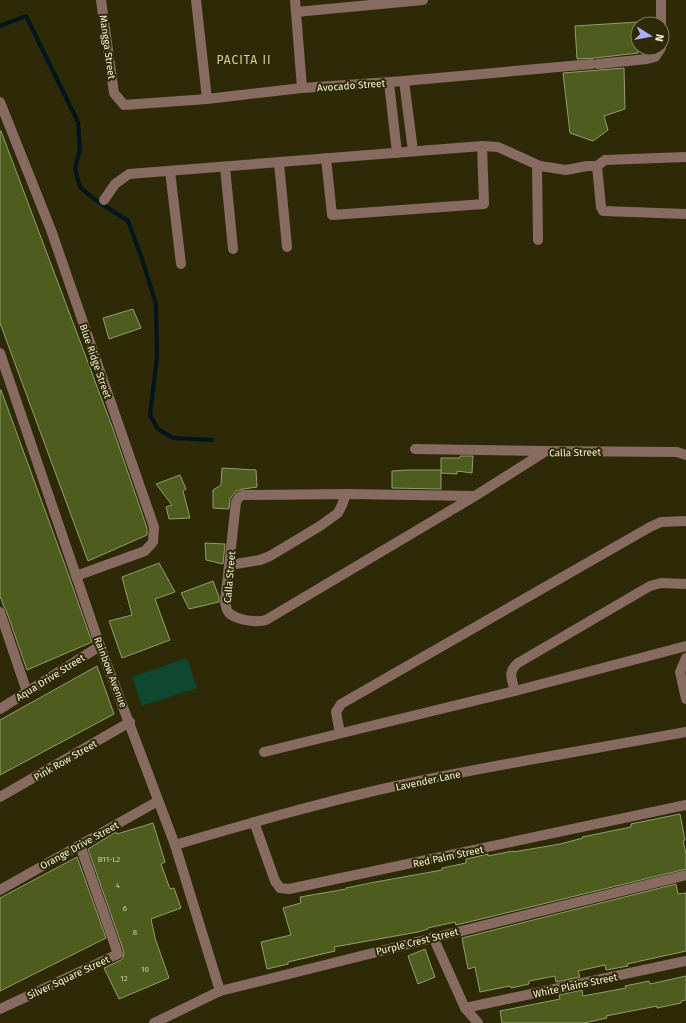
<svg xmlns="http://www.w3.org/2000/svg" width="686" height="1023" viewBox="0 0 686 1023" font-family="'Fira Sans',sans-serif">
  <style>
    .green { fill: #0f4831 }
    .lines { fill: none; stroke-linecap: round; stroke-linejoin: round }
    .stream { stroke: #00151d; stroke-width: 4 }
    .building { fill: #4e5d1e; stroke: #909e71 }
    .minor { stroke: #876b60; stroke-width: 10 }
    .tertiary { stroke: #876b60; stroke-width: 10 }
    .labels { text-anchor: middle; stroke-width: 4; stroke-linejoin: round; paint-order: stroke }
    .number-label { font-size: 8px; fill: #ccceac }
    .street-label { font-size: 10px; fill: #f6f4db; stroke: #2e2906 }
    .quarter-label { font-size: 12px; letter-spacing: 1px; fill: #d7d19f; stroke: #2e2906 }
  </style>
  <rect width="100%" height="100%" fill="#2e2906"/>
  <!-- green -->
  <path class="green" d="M187 658 197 688 142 706 132 677Z"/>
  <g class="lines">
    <!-- stream -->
    <path class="stream" d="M0 26 26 16 78 122 80 149 75 169 80 187 93 198 128 221 142 259 156 304 157 357 150 415 158 429 173 438 212 440"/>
  </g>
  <!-- building -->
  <g class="building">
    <path d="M638 22V53L595 58 577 59 575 26Z"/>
    <path d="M624 68 625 109 604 116 608 130 593 141 570 133 563 73Z"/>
    <path d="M0 131H1L113 429 147 528V535L88 561 0 323Z"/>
    <path d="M133 309 141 328 109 339 103 318Z"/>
    <path d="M0 390H1L65 565 92 642 27 670 6 610 4 607 0 596Z"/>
    <path d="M460 456H473L472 473 457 471V474L441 473V458H460Z"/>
    <path d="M222 468 256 470 257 487 243 489 236 491 230 499 229 509 213 508V490L221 485Z"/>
    <path d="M408 470H441V489L392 488V471Z"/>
    <path d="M180 475 186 489 183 491 190 518 169 519 166 507 172 505 156 484Z"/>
    <path d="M205 543 225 544 223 564 206 560Z"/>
    <path d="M159 563 175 592 155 599 170 640 122 658 109 621 132 615 122 577Z"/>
    <path d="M213 581 219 597V602L189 609 181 593Z"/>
    <path d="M97 666 114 714 0 775V720Z"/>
    <path d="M680 814 685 840 683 841 686 854V869L477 920 456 925 455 922 428 928V929L418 932 334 947 335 951 288 962V964L267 969 261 942 291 935 283 908 301 903 300 897 346 889V888L370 883 442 870V868L466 863V859L488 854V856L513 851V852L560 844 583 838 582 837 631 827V824Z"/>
    <path d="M153 823 165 862 161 864 170 889 174 888 181 908 151 919 155 938 169 978 119 999 104 968 121 960 123 958 124 952 88 849 116 832 117 834Z"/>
    <path d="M77 857 106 938 0 991V898Z"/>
    <path d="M676 884 678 894 686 893V951L627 964 628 966 606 970 605 965 578 971 580 977 556 982 555 976 529 981V984L511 988 510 986 480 992 475 967 468 969 462 938Z"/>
    <path d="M425 949 435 977 418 984 408 956Z"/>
    <path d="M686 976V1000L681 1001V1003L657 1008V1006L606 1016 607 1018 584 1023H502L500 1011 560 999 559 995 582 990 583 996 626 988 625 986 649 981 650 984Z"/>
  </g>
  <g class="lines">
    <!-- minor -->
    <g class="minor">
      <path d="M101 0 114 93 124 105 207 99"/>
      <path d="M295 0 302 88"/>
      <path d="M296 12 423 0"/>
      <path d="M404 81 413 151"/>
      <path d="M389 83 397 153"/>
      <path d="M0 102 51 230 154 527 153 542 145 551 76 576"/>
      <path d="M326 158 332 215 484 204 482 146"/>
      <path d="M279 163 287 247"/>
      <path d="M537 165 538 240"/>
      <path d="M597 166 601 207 603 211 686 214"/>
      <path d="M225 167 233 249"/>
      <path d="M170 171 181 264"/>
      <path d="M104 200 115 184 129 174 482 146 498 147 540 166 566 170 587 166H597L605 160 686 157"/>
      <path d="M415 449 546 451"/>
      <path d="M475 496 346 494 243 495 239 497 236 502 225 602C226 606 226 611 230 614 239 620 256 623 266 620L475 496 546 451 677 452 686 455"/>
      <path d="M230 565 260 560 270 556 320 526 338 513 342 505 346 494"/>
      <path d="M0 612 27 692"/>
      <path d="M686 658 680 672 686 699"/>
      <path d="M515 691C512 679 507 672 518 663L650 586 661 583 686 584"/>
      <path d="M0 709 100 646"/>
      <path d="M340 733 336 712 341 704 650 527 661 522 686 521"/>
      <path d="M264 752 515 691 686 646"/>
      <path d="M0 797 130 722"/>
      <path d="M254 822 275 881 280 888 289 889 686 805"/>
      <path d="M175 845 220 991"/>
      <path d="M433 937 465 1008 478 1023"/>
      <path d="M465 1008 686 961"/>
      <path d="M0 1009 118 954 80 845"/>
      <path d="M154 1023 220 991 686 875"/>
    </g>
    <!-- tertiary -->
    <g class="tertiary">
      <path d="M196 0 207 99 302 88 404 81 592 64"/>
      <path d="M661 24V0"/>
      <path d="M598 64 647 59 655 57 661 48"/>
      <path d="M0 353 100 646 175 845C257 821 340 797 424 780 511 762 599 748 686 732"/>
      <path d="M0 890 158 801"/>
    </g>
  </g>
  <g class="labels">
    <!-- number labels -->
    <g class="number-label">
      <text x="109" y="862">B11-L2</text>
      <text x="118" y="888">4</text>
      <text x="125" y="911">6</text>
      <text x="135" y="935">8</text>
      <text x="145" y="972">10</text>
      <text x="124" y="981">12</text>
    </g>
    <!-- street labels -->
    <g class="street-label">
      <text transform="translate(108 47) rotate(82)" y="4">Mangga Street</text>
      <text transform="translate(351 85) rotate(-4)" y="4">Avocado Street</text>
      <text transform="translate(96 361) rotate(71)" y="4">Blue Ridge Street</text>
      <text transform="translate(575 452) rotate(-1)" y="4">Calla Street</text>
      <text transform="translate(229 577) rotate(-85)" y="4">Calla Street</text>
      <text transform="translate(111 672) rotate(69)" y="4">Rainbow Avenue</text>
      <text transform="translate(50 677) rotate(-32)" y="4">Aqua Drive Street</text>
      <text transform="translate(65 760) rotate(-30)" y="4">Pink Row Street</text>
      <text transform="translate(428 780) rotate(-12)" y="4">Lavender Lane</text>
      <text transform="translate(79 845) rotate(-29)" y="4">Orange Drive Street</text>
      <text transform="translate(448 856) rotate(-12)" y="4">Red Palm Street</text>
      <text transform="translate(417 941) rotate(-14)" y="4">Purple Crest Street</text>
      <text transform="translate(68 977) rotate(-25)" y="4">Silver Square Street</text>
      <text transform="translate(575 985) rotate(-12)" y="4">White Plains Street</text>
    </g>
    <!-- quarter labels -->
    <g class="quarter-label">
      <text x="244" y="64">PACITA II</text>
    </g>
  </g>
  <!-- north arrow -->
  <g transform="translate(650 36) rotate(101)"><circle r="19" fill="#2e2906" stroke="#7e7a5b"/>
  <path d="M0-3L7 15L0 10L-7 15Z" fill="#acaffb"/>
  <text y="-6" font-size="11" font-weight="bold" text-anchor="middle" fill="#f6f4db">N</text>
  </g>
</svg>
